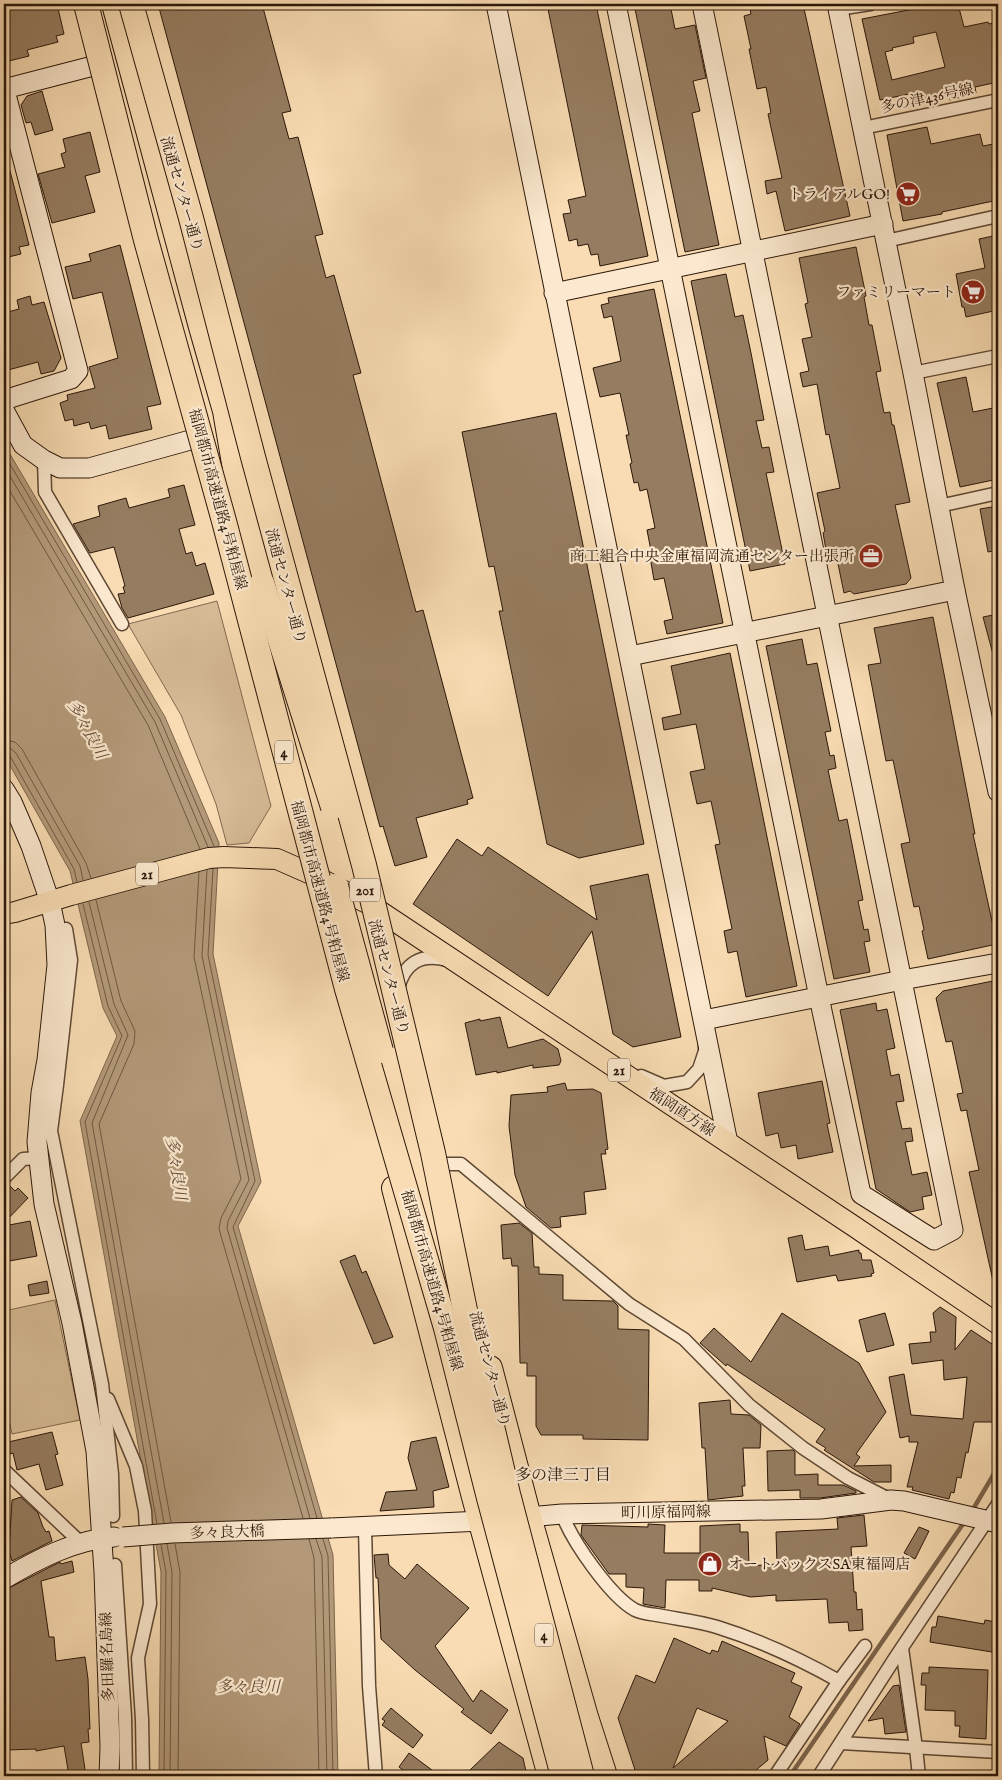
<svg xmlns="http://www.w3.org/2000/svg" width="1002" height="1780" viewBox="0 0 1002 1780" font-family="'IM FELL English','Noto Serif JP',serif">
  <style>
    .green { fill: #d6bb96; stroke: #806950 }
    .water { fill: #b39979; stroke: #7d654c }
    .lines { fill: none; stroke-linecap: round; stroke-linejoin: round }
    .shore { stroke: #6f5841; stroke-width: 1 }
    .stream { stroke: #7d654c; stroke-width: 4.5 }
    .building { fill: #967d61; stroke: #2b1709; fill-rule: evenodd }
    .street-casing { stroke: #5e4834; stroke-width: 15 }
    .secondary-casing { stroke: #2b1709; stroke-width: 21 }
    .primary-casing { stroke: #2b1709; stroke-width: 22 }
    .highway-casing { stroke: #2b1709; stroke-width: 26 }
    .street { stroke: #fbe8ce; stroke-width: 12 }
    .secondary { stroke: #fbe8ce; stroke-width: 19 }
    .primary { stroke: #f9dcb3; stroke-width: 20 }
    .highway { stroke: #f9dcb3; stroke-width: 24 }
    .secondary-bridge-casing { stroke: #2b1709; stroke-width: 21; stroke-linecap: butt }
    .highway-bridge-casing { stroke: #2b1709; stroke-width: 26; stroke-linecap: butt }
    .secondary-bridge { stroke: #fbe8ce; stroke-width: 19 }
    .highway-bridge { stroke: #f9dcb3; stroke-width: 24 }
    .labels { text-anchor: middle; stroke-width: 4.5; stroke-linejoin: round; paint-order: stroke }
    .shield { fill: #fbe8ce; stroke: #695644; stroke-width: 1 }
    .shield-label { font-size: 14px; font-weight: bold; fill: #2b1709 }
    .street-label { font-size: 15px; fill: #2b1709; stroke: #fbe8ce }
    .poi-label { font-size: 15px; fill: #2b1709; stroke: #fbe8ce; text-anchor: end }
    .water-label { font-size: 16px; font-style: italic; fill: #614b36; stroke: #fbe8ce }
    .neighbourhood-label { font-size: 16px; fill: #2b1709; stroke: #fbe8ce }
  </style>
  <rect width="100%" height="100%" fill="#f9dcb3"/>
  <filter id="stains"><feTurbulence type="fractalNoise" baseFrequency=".004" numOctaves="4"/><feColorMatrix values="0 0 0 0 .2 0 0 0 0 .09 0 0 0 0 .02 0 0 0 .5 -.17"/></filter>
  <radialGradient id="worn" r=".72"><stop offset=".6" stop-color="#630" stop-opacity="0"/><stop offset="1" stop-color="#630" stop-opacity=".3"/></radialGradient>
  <!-- green -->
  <g class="green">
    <path d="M217 601 271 806 249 843 227 845 216 804 181 715 128 624Z"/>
    <path d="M55 1300 80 1420 12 1434 4 1397V1311Z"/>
  </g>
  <!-- water -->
  <path class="water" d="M4 444 165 717 219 843 213 954 261 1182 238 1226 333 1555 338 1776H159L161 1572 80 1121 117 1036 103 1008 70 871 4 755Z"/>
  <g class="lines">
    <!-- shore -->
    <g class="shore">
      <path d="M4 454 160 719 214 846"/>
      <path d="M4 466 155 722 208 847"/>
      <path d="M4 481 148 725 200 849"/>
      <path d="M4 740 15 742 22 749 86 863 91 878"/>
      <path d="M4 747 10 748 16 753 80 866 83 880"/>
      <path d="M4 753 10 756 74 869 77 882"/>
      <path d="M213 869 208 955 255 1181 233 1227 317 1518"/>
      <path d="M207 870 202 956 249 1180 228 1221 227 1228 310 1518"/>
      <path d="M199 872 194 957 241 1179 221 1218 219 1229 303 1518"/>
      <path d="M96 900 121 1001 135 1031 134 1044 99 1124 171 1522"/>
      <path d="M89 902 114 1004 128 1035 92 1123 164 1523"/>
      <path d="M83 904 108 1006 122 1036 85 1122 157 1524"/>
      <path d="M309 1539 314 1558 319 1776"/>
      <path d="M316 1539 322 1557 327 1776"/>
      <path d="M323 1539 328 1556 333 1776"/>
      <path d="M167 1544 172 1572 170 1776"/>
      <path d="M175 1544 180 1572 178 1776"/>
      <path d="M161 1545 166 1572 164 1776"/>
    </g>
    <!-- stream -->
    <g class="stream">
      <path d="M972 1511 998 1467"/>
      <path d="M790 1776 965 1521"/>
    </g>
  </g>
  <!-- building -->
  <g class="building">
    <path d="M4 4H57L64 34 56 36 58 42 27 50 29 56 9 61 4 42Z"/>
    <path d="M158 4H262L291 111 282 113 289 139 298 137 323 234 315 236 326 278 334 275 361 373 353 375 416 612 423 610 473 798 467 800 468 804 416 818 427 857 395 866 383 826 380 827Z"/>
    <path d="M547 4H596L648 256 600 266 598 254 591 255 588 244 578 246 577 239 569 241 563 214 571 213 568 200 586 196Z"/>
    <path d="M634 4H670L675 29 695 25 706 78 693 81 700 111 692 113 719 245 685 252Z"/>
    <path d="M749 4H803L850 216 785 231 776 191 767 194 765 181 782 178 768 114 771 113 766 87 757 89 749 49H751L744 16 751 14Z"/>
    <path d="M940 4H958L964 27 988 22 989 24 998 22V82L975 87 976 93 950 100 948 94 916 101 914 93 880 100 862 19ZM936 32 945 67 892 80 885 52 893 50 892 48 914 43 913 37Z"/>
    <path d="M42 91 53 130 35 135 31 122 26 123 21 105 27 96Z"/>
    <path d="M927 127 931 144 980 134 983 146 998 143V200L942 212V214L903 221 887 135Z"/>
    <path d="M90 132 100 172 85 176 95 212 52 223 38 174 65 167 61 154 66 152 63 139Z"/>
    <path d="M4 163H8L29 245 19 247 21 254 4 258Z"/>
    <path d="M998 235V310L966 317 964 307H962L956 274 985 268 979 239Z"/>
    <path d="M120 245 161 404 147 407 152 429 109 439 106 425 91 429 89 422 74 426 73 419 65 421 60 403 68 400 67 395 95 388 89 367 118 358 102 292 73 299 65 267 91 261 89 254Z"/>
    <path d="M856 247 866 296 864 297 869 325H872L881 371 876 372 884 413 890 412 892 425H894L910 502 895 505 911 578 906 584 854 594 850 591 844 593 837 559 828 561 823 533 825 531 817 493 840 488 829 434 826 435 817 384 803 387 800 373 809 371 802 339 812 337 805 304 808 303 799 258Z"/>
    <path d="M726 274 735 317 743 315 751 353 764 420 756 421 762 448 769 447 774 472 766 473 785 564 750 571 691 281Z"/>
    <path d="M654 289 723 623 667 634 664 621 673 619 664 578 654 580 650 557 652 556 647 530 655 528 647 489 640 491 638 482 634 483 630 464 632 463 626 435H629L620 393 600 397 593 368 621 361 612 316 604 318 601 305 609 303 608 298Z"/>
    <path d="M30 296 32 305 44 302 61 358 54 371 41 374 38 362 8 370 6 364 4 365V328L10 320 8 312 19 309 17 300Z"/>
    <path d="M966 377 973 412 998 407V479L960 487 937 383Z"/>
    <path d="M556 413 644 844 579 858 547 844 499 611H503L494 566 489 567 462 432Z"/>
    <path d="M184 485 195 525 179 529 186 554 192 552 196 566 205 563 214 594 128 618 122 608 118 594 125 593 123 587 125 586 114 547 90 553 73 524 100 516 98 506 126 498 129 508 170 497 168 489Z"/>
    <path d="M998 506V550L988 552 980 509Z"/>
    <path d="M998 614V658H994L983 617Z"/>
    <path d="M933 617 975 834H973L997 944 928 959 922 931 924 930 919 906 914 907 901 844 910 842 893 760 886 761 868 665 881 663 874 628Z"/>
    <path d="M802 639 807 665 817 663 831 731 825 732 830 756 834 755 836 768 828 770 839 821 847 819 863 900 858 901 864 930 868 929 870 941 864 942 870 972 834 979 766 646Z"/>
    <path d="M730 653 797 986 746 997 737 951 728 953 724 931 732 929 715 845 720 844 711 801 697 804 690 772 705 769 696 724 664 730 662 718 681 714 671 666Z"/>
    <path d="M457 839 482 856 488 847 597 920 590 886 648 874 681 1037 633 1047 613 1034 592 931 548 996 413 904Z"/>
    <path d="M998 980V1281H993L969 1172 979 1170 967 1113V1110L961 1111 957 1094 963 1093 952 1041 946 1042 936 998 943 991Z"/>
    <path d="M876 1003 877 1011 887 1009 895 1048 886 1050 891 1076 899 1074 904 1101 896 1102 902 1129 911 1128 913 1141 905 1142 912 1175 927 1172 932 1195 922 1197 924 1209 910 1212 876 1189 840 1010Z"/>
    <path d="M500 1017 508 1048 543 1039 558 1049 561 1061 559 1065 533 1068V1065L497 1073V1071L476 1075 465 1023 480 1019V1021Z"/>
    <path d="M822 1081 830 1123 827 1124 833 1152 798 1159 796 1145 781 1148 778 1133 766 1136 758 1093Z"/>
    <path d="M565 1083 567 1090 593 1089 601 1093 608 1149 605 1150 606 1154H601L606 1189 584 1192 586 1214 560 1217 561 1227 551 1228 526 1207 515 1175 509 1126 511 1095 548 1092 547 1087Z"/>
    <path d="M10 1186 15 1191 18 1188 28 1198 4 1223V1192Z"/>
    <path d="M30 1221 37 1256 4 1262V1226Z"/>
    <path d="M519 1223 532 1233 534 1267H539V1274L563 1275V1300L613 1301 618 1306V1329L649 1330 648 1440 583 1439V1435H541L536 1426V1376H527V1363H520L518 1266H512L511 1258 503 1259 501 1225Z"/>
    <path d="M802 1235 805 1250 828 1246 830 1256 859 1250V1253H861L862 1260H871L874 1273 871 1274 872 1276 838 1281 836 1275 797 1282 788 1238Z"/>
    <path d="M355 1255 362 1273 366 1271 393 1337 374 1344 340 1261Z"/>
    <path d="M47 1281 49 1293 30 1296 28 1285Z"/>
    <path d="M940 1307 956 1317 955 1350 971 1330 998 1348V1422H974L968 1453 966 1452 961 1478 957 1477 954 1493 951 1492 949 1499 912 1490 913 1487H907L918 1442H909V1436L900 1438 889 1377 904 1374 911 1415 963 1419 967 1377 944 1380 943 1360 912 1364 909 1344 931 1342 930 1332H936L933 1313Z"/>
    <path d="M782 1313 859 1363 886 1412 856 1454 860 1457 854 1466 891 1465V1482H874L824 1450 826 1448 816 1442 825 1429 727 1364 726 1366 700 1343 714 1328 751 1362Z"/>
    <path d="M885 1313 894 1345 867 1352 859 1320Z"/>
    <path d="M730 1400 731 1414 749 1415 761 1425 760 1448H743L745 1486H742L743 1496 708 1500 705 1448H702L699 1403Z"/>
    <path d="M52 1432 58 1454 55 1455 63 1485 46 1490 39 1464 17 1470 13 1453 4 1456V1443Z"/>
    <path d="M436 1437 449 1487 433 1491 434 1507 380 1511 386 1492 417 1490 408 1458 411 1442Z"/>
    <path d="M793 1450 795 1452V1475L818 1474V1485H843L856 1491V1493L820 1498H800V1490L768 1491 767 1451Z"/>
    <path d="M21 1497 38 1513 43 1527 46 1532 49 1531 52 1541 12 1561 9 1551 12 1500Z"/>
    <path d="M864 1515 867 1546 851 1547 854 1592H856L857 1610 862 1609 863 1630 849 1631 848 1622 829 1623 827 1599 776 1601V1595L751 1597 712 1588V1591H699V1580H666L665 1608 643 1604 644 1588 626 1587V1574H609L581 1535 582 1525 648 1527V1524L665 1525 664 1553H700V1526L740 1524V1532H748L749 1566 777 1564 776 1532 838 1529 837 1518Z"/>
    <path d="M919 1527 929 1531 915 1559 904 1553Z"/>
    <path d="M388 1554 389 1565 405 1579 417 1564 469 1608 435 1646 473 1702 481 1690 508 1710 491 1734 461 1712 464 1709 415 1670 381 1639 378 1578H376L374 1555Z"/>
    <path d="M72 1561 74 1572 41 1581 49 1637H54L56 1661 85 1657 88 1679 90 1729H88L89 1742 81 1743 86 1776H69L64 1746 36 1751V1749L8 1750V1725H4V1594L7 1589 48 1568 60 1562 61 1564Z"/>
    <path d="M938 1616 984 1624 985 1620 996 1622V1625L998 1626V1653L930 1642 932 1627H936Z"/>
    <path d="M674 1638 710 1654 712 1650 718 1652 722 1641 795 1673 791 1682 802 1687 789 1717 800 1724 786 1746 764 1736 768 1760 749 1776H637L618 1718 636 1675 655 1683ZM697 1708 728 1721 673 1768Z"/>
    <path d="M929 1667 988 1670 986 1739 959 1737 960 1726H955V1711L925 1710 926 1685H921L922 1673H929Z"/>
    <path d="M899 1685 906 1732 885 1734 883 1718 868 1721 893 1686Z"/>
    <path d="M391 1708 423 1735 413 1748 382 1725 385 1721 382 1719Z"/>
    <path d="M499 1742 523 1758 527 1776H475L470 1770Z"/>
    <path d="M409 1753 440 1776H411L399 1767Z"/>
  </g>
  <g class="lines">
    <defs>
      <g id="street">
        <path d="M838 9 870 4"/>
        <path d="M863 128 998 100"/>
        <path d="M886 241 998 216"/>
        <path d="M913 373 998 356"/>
        <path d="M44 460 45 492 122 624"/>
        <path d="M939 506 998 493"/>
        <path d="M986 731 998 729"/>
        <path d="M66 929 71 960 57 1085 51 1131 102 1384 112 1474 113 1516"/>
        <path d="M398 989C404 963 421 953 447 960"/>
        <path d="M641 1076 664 1086 687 1082 699 1069 705 1051V1043"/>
        <path d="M437 1164H461L629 1304 684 1339 749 1405 803 1448 848 1478 891 1500"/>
        <path d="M4 1178 23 1159 39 1158"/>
        <path d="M108 1399 136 1466 145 1511 150 1604 138 1658 142 1719 143 1776"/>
        <path d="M4 1470 81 1543"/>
        <path d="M562 1514C572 1541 610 1596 635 1610 641 1613 650 1614 657 1615 677 1619 698 1621 717 1627 759 1640 800 1659 839 1681"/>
        <path d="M365 1528 369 1686 376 1776"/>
        <path d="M115 1565 125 1717 126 1776"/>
        <path d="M902 1648 916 1748 919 1776"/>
        <path d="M841 1743 998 1752"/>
        <path d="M775 1776 839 1681 865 1646"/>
        <path d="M819 1776 895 1658 998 1504"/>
      </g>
      <g id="secondary">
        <path d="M496 4C572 384 654 762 728 1143"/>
        <path d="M616 4 819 997 861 1194 934 1240 953 1230 702 4"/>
        <path d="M837 4 913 373 955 590 998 792"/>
        <path d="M4 87 78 371 71 379 4 400"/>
        <path d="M4 89 93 66"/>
        <path d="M554 293 883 224"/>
        <path d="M4 410 23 445 44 460 60 468H89L194 439"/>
        <path d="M630 656 955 590"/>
        <path d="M4 789 12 802 31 846 50 902 55 925 57 965 47 1060 41 1093 37 1142 44 1204 72 1323 96 1451 104 1572 110 1747 109 1776"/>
        <path d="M704 1020 902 980 998 963"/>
        <path d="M331 1528 482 1521 562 1514 821 1509 891 1500 904 1501 998 1523"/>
        <path d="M4 1579C38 1559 74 1540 114 1537"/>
      </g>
      <path id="primary" d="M4 914 15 912 71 895 209 858 224 857 277 859 311 874 369 904 855 1227 998 1324"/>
      <g id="highway">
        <path d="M114 4 201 327 225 411 241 504 262 583"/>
        <path d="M394 1188 474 1497 550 1776"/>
        <path d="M490 1368 529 1517 586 1717 605 1776"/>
      </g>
    </defs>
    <!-- street casing -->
    <use href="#street" class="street-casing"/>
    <!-- secondary casing -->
    <use href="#secondary" class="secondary-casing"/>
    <!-- primary casing -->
    <use href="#primary" class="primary-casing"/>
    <!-- highway casing -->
    <use href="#highway" class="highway-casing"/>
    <!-- street -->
    <use href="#street" class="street"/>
    <!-- secondary -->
    <use href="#secondary" class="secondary"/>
    <!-- primary -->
    <use href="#primary" class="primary"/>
    <!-- highway -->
    <use href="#highway" class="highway"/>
    <defs>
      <path id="secondary-bridge" d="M123 1537 172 1533 331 1528"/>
      <g id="highway-bridge">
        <path d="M86 4 146 240 224 521 347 989 446 1328 489 1498 563 1776"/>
        <path d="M131 4 191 218 253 457 364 865 433 1153 467 1320 508 1494 582 1776"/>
        <path d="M262 583 333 807"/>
        <path d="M336 886 381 1051"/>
      </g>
    </defs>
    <!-- secondary-bridge casing -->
    <use href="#secondary-bridge" class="secondary-bridge-casing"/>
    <!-- highway-bridge casing -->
    <use href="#highway-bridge" class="highway-bridge-casing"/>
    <!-- secondary-bridge -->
    <use href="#secondary-bridge" class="secondary-bridge"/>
    <!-- highway-bridge -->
    <use href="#highway-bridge" class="highway-bridge"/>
  </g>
  <!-- icons -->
  <defs>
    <symbol id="supermarket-disc" viewBox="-11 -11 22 22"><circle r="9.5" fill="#8f2418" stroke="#fbe8ce"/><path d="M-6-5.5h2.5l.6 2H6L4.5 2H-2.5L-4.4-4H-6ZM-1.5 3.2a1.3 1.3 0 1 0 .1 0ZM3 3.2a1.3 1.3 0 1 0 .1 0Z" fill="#fff"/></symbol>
    <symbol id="office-disc" viewBox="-11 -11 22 22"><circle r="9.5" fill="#8f2418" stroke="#fbe8ce"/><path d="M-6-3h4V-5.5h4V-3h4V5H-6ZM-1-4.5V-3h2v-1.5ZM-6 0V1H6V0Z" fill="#fff"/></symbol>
    <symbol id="shop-disc" viewBox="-11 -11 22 22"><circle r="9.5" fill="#8f2418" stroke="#fbe8ce"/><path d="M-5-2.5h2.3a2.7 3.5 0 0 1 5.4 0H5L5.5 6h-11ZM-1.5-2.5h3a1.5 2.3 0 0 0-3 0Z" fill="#fff"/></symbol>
  </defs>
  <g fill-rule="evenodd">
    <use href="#supermarket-disc" x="894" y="180" width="28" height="28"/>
    <use href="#supermarket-disc" x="959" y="278" width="28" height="28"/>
    <use href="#office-disc" x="857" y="542" width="28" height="28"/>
    <use href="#shop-disc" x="696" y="1550" width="28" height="28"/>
  </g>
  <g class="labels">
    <!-- shield labels -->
    <g class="shield">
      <rect x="275" y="740.5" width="18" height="23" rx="4"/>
      <rect x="136" y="862.5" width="22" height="23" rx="4"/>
      <rect x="350" y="878.5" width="30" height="23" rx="4"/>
      <rect x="608" y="1058.5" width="22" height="23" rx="4"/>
      <rect x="535" y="1623.5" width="18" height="23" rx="4"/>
    </g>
    <g class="shield-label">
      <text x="284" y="757">4</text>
      <text x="147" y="879">21</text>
      <text x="365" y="895">201</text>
      <text x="619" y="1075">21</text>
      <text x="544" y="1640">4</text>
    </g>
    <!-- street labels -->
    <g class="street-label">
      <text transform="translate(927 98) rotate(-12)" y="5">多の津436号線</text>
      <text transform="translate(182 194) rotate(74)" y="5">流通センター通り</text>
      <text transform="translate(218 499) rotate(75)" y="5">福岡都市高速道路4号粕屋線</text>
      <text transform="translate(286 586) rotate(75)" y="5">流通センター通り</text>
      <text transform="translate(320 891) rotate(75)" y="5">福岡都市高速道路4号粕屋線</text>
      <text transform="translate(389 977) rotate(75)" y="5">流通センター通り</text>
      <text transform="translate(682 1112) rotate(33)" y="5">福岡直方線</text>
      <text transform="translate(432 1280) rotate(74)" y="5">福岡都市高速道路4号粕屋線</text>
      <text transform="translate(490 1369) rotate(75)" y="5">流通センター通り</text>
      <text transform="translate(666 1512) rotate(-1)" y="5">町川原福岡線</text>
      <text transform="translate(227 1532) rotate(-2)" y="5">多々良大橋</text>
      <text transform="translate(107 1657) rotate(-92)" y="5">多田羅名島線</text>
    </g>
    <!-- poi labels -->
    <g class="poi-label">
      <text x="890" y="199">トライアルGO!</text>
      <text x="956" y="297">ファミリーマート</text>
      <text x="854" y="561">商工組合中央金庫福岡流通センター出張所</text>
      <text x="728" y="1569" text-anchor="start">オートバックスSA東福岡店</text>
    </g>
    <!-- water labels -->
    <g class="water-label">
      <text transform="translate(88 729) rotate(61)" y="6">多々良川</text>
      <text transform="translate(177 1168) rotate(81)" y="6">多々良川</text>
      <text x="248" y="1692">多々良川</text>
    </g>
    <!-- neighbourhood labels -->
    <g class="neighbourhood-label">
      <text x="563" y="1480">多の津三丁目</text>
    </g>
  </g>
  <!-- margin -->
  <rect width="1002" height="1780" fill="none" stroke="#f9dcb3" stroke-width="20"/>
  <rect x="5" y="5" width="992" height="1770" fill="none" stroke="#2b1709" stroke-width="2.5"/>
  <rect x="10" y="10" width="982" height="1760" fill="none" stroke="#2b1709"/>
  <rect width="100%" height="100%" filter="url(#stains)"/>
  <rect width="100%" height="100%" fill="url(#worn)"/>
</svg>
